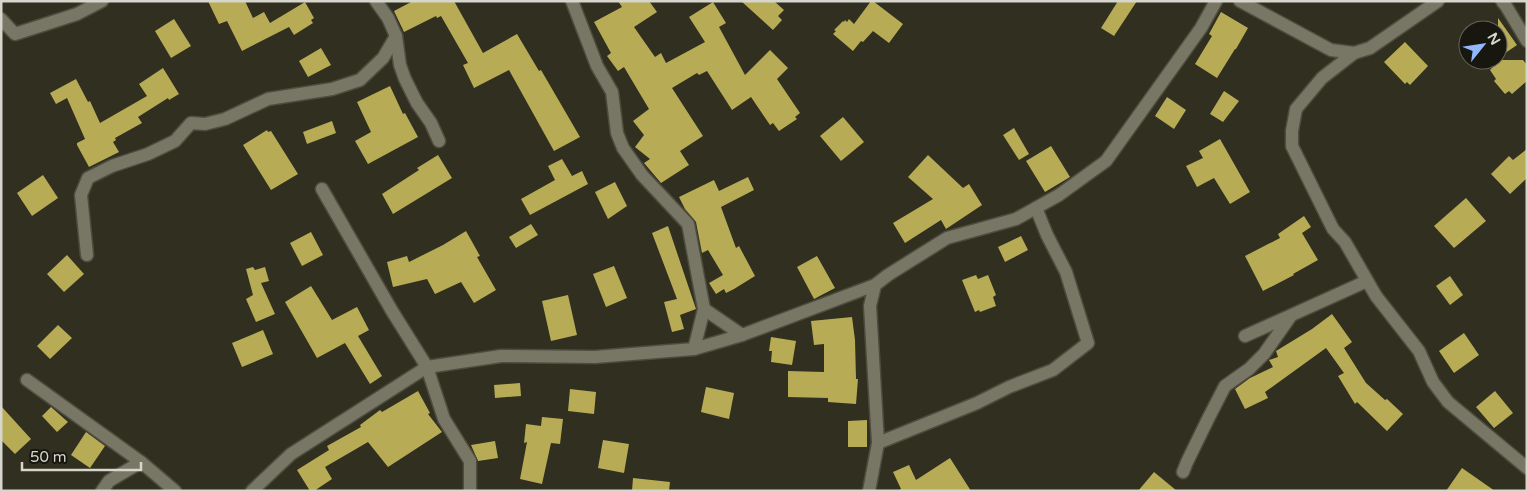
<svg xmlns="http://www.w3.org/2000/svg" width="1528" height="492" viewBox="0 0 1528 492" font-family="'Varela Round',sans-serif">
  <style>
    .building { fill: #b7ac55 }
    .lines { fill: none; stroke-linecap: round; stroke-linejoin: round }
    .street-casing { stroke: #4d4c3f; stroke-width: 15 }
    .street { stroke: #787665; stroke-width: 12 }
  </style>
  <rect width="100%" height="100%" fill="#302f20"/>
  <!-- building -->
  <g class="building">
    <path d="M208 1H245L253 18 264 12 270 23 305 2 314 18 311 20 313 23 294 35 289 27 242 51 227 21 219 24Z"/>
    <path d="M413 1H454L483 53 517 34 539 71 541 70 580 137 554 151 509 70 474 88 463 65 468 63 441 16 437 18 436 16 404 32 394 11Z"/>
    <path d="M618 1H649L657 12 634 27 655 57 661 53 666 63 705 42 689 17 713 2 726 23 719 27 745 75 770 50 788 68 777 79 800 113 795 117 797 119 779 131 773 123 770 125 751 97 732 110 707 71 699 75 697 73 672 88 703 136 680 151 689 165 661 183 644 163 650 159 635 147 644 135 633 121 649 109 624 67 618 71 607 56 611 53 594 22 622 7Z"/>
    <path d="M741 1H774L784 10 778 16 782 20 773 30Z"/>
    <path d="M871 1H873L903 24 889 43 873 31 863 42 861 41 853 51 833 34 836 31 834 30 843 21 844 22 845 20 847 22 849 19 854 24Z"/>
    <path d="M1118 1H1137L1114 36 1101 28Z"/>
    <path d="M1221 12 1248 28 1236 49H1235L1217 78 1195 64 1212 36 1209 34Z"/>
    <path d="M1498 18 1517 45 1498 58Z"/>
    <path d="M174 19 191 46 171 58 155 31Z"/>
    <path d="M1405 42 1428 66 1410 85 1407 82 1405 84 1384 62Z"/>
    <path d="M321 48 331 65 308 77 299 61Z"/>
    <path d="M1490 60H1523L1527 65V81L1512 94 1509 91 1505 94 1494 81 1496 79 1490 70 1494 66Z"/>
    <path d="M163 68 179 94 169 100 168 98 138 117 142 123 115 138 116 140 113 142 119 152 89 167 77 145V143L85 139 67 98 56 104 50 93 76 79 88 102 90 101 100 123 147 96 139 84Z"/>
    <path d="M390 86 403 114 405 113 418 137 368 164 355 141 371 132 357 102Z"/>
    <path d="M1224 91 1239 101 1223 122 1210 114Z"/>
    <path d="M1167 97 1186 110 1174 129 1155 116Z"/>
    <path d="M843 117 864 142 841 161 820 136Z"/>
    <path d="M332 121 336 133 307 144 303 132Z"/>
    <path d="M1014 128 1029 154 1019 160 1003 135Z"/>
    <path d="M267 130 268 132 271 131 298 174 271 190 243 145Z"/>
    <path d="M1220 139 1250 192 1230 204 1214 178 1197 187 1186 166 1203 158 1199 151Z"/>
    <path d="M1051 146 1070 177 1045 192 1026 161Z"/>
    <path d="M1527 149V178L1510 194 1491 174 1509 156 1513 160Z"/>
    <path d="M438 155 452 178 393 214 382 194 419 170 417 168Z"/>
    <path d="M928 155 963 188 969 184 982 205 946 229 941 220 905 243 893 223 933 199 908 177Z"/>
    <path d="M562 159 572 176 582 171 588 184 530 215 521 199 555 180 548 166Z"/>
    <path d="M43 175 58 198 32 216 17 193Z"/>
    <path d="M748 177 754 190 721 207 736 248 739 246 755 276 734 289 726 293 724 289 716 294 709 283 723 275 708 250 702 253 696 222 685 209 679 197 714 180 719 191Z"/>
    <path d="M615 182 627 206 608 219 595 192Z"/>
    <path d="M1466 198 1486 221 1454 248 1434 226Z"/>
    <path d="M1304 216 1311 227 1302 233 1318 260 1293 274 1294 275 1263 291 1245 256 1280 238 1278 234Z"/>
    <path d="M531 224 538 235 516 248 509 237Z"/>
    <path d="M668 226 696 309 680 315 684 329 672 332 664 302 677 299 652 233Z"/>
    <path d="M466 231 480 256 477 257 496 290 474 303 461 282 435 294 427 279 393 287 387 262 407 256 409 262 443 245Z"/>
    <path d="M311 232 323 255 302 266 290 243Z"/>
    <path d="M1021 236 1028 250 1005 262 998 247Z"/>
    <path d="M67 255 84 274 64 292 47 274Z"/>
    <path d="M817 256 835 288 814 299 797 267Z"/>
    <path d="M614 266 627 298 606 307 593 274Z"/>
    <path d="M253 267 255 270 265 267 269 281 261 283 275 314 256 322 246 299 253 295 246 269Z"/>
    <path d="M976 275 978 279 988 275 996 295 993 297 996 306 980 312 979 310 975 312 962 280Z"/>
    <path d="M1450 276 1463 295 1450 305 1436 286Z"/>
    <path d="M311 286 332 320 357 307 369 330 358 336 382 376 370 384 345 343 317 358 285 302Z"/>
    <path d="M568 295 577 335 551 341 542 301Z"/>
    <path d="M1332 314 1352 342 1344 348 1366 383 1385 400 1387 399 1403 414 1387 431 1357 402 1355 404 1338 376 1344 373 1326 348 1265 392 1268 398 1245 409 1235 389 1250 378 1273 367 1269 360 1278 357 1276 351 1312 329Z"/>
    <path d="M852 317 855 340 856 379H858L856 404 828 402V398L788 397V371L824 372V344L814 345 811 321Z"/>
    <path d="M58 325 72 338 50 359 37 346Z"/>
    <path d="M263 330 273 354 242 367 232 343Z"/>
    <path d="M1464 333 1479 355 1454 373 1439 351Z"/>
    <path d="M771 337 796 341 792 365 771 362 772 351H769Z"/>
    <path d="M520 383 521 396 495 398 494 385Z"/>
    <path d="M706 387 734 393 729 419 701 412Z"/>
    <path d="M570 389 596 392 594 414 568 411Z"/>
    <path d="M418 391 430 413 428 414 442 432 388 467 368 442 325 467 332 479 314 491H310L297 470 329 450 327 446 361 427 360 425 380 410 382 412Z"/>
    <path d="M1495 391 1513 413 1494 428 1476 407Z"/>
    <path d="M1 406 31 439 15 454 1 440Z"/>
    <path d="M51 407 68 422 57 432 42 416Z"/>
    <path d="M542 417 563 419 560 444 551 443 542 484 520 479 527 442 524 443 526 424 541 426Z"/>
    <path d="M867 420V447H848V421Z"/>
    <path d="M86 432 105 446 90 468 71 455Z"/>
    <path d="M603 440 629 444 624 473 598 468Z"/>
    <path d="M495 441 498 458 478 461 471 445Z"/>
    <path d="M950 458 971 491H898L901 489 893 472 909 465 916 480Z"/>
    <path d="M1462 468 1495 491H1446Z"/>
    <path d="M1154 472 1177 491H1138Z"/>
    <path d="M633 478 670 482 669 491H632Z"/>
  </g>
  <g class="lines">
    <defs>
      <g id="street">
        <path d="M376 1 388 18 396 36 400 65 405 79 417 103 431 123 439 141"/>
        <path d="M1240 1 1331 50 1354 53 1370 48 1438 1"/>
        <path d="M1502 1 1506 6 1527 41"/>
        <path d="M1 19 15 34 77 14 102 1"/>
        <path d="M1354 53 1322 78 1296 109 1292 131V146L1333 229 1345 242 1376 296 1419 351 1433 382 1448 402 1527 468"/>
        <path d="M322 189 392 311 427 367 444 419 470 461V491"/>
        <path d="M87 255 81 195 88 178 112 166 148 154 175 141 191 123 205 124 225 119 268 99 332 89 360 80 383 58 396 36"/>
        <path d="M704 309 742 335"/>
        <path d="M1245 336 1367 281"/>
        <path d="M694 349 742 335 875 285"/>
        <path d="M27 380 141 462 175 491"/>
        <path d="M878 443 977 403 1009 387 1053 370 1088 343 1066 272 1047 235 1036 208"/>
        <path d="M1183 472 1187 462 1208 419 1225 386 1249 369 1264 354 1290 317"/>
        <path d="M102 491 109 481 141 462"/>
        <path d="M252 491 291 454 427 367 501 356 595 357 694 349 704 309 688 224 642 175 623 148 617 133 612 92 597 66 572 1"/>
        <path d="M869 491 878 443 870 306 875 285 888 275 947 238 1016 219 1059 195 1106 161 1201 28 1216 1"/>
      </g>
    </defs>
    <!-- street casing -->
    <use href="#street" class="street-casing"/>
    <!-- street -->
    <use href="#street" class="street"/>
  </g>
  <!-- border -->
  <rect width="1528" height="492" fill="none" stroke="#d7d6cc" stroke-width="5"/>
  <!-- north arrow -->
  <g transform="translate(1483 45) rotate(60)"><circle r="24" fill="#171710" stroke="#64635b"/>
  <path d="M0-4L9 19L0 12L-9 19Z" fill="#93b7fd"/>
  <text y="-8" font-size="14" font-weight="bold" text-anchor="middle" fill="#d7d6cc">N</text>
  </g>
  <!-- scale -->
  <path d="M22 462v8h119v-8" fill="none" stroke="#d7d6cc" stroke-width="2.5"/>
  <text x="30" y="462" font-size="15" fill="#d7d6cc" stroke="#171710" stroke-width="4" paint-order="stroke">50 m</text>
</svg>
